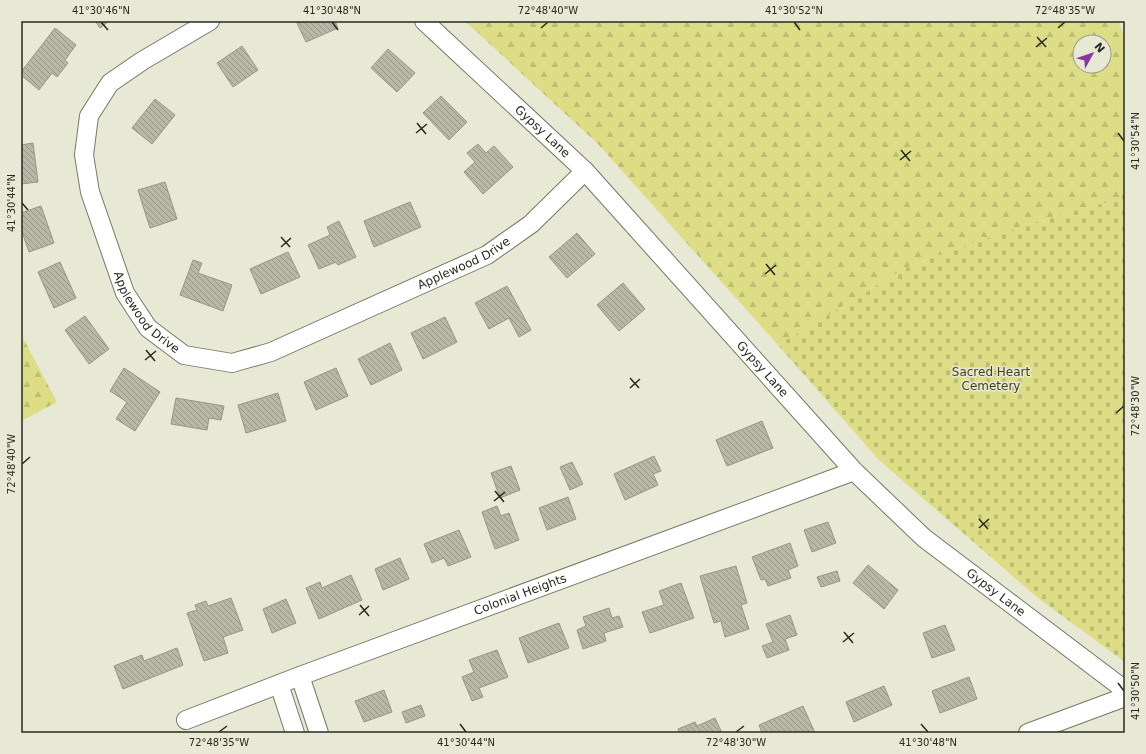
<svg xmlns="http://www.w3.org/2000/svg" width="1146" height="754" viewBox="0 0 1146 754" font-family="'DejaVu Sans',sans-serif">
  <style>
    .forest { fill: url(#forest-firs); fill-rule: evenodd }
    .cemetery { fill: url(#cemetery-stones) }
    .building { fill: url(#building-back-hatch); stroke: #959683 }
    .lines { fill: none; stroke-linecap: round; stroke-linejoin: round }
    .street-casing { stroke: #767765; stroke-width: 20 }
    .street { stroke: #fff; stroke-width: 18 }
    .ticks { fill: none; stroke: #282821; stroke-width: 1.5 }
    .labels { text-anchor: middle; stroke-width: 3; stroke-linejoin: round; paint-order: stroke }
    .street-label { font-size: 12px; fill: #282821; stroke: #e8e9d5 }
    .park-label { font-size: 12px; fill: #424219; stroke: #e8e9d5 }
    .neatline { fill: none; stroke: #282821; stroke-width: 1.5 }
    .ticks-label { font-size: 10px; text-anchor: middle; fill: #282821 }
  </style>
  <defs>
    <pattern id="forest-firs" width="22" height="20" patternUnits="userSpaceOnUse"><rect width="22" height="20" fill="#dddd86"/><path d="M5 1l3.5 6h-7zM16 11l3.5 6h-7z" fill="#bebe73"/></pattern>
    <pattern id="cemetery-stones" width="16" height="16" patternUnits="userSpaceOnUse"><rect width="16" height="16" fill="#dddd86"/><path d="M2 7V4a2 2 0 0 1 4 0v3zM10 15v-3a2 2 0 0 1 4 0v3z" fill="#bebe73"/></pattern>
    <pattern id="building-back-hatch" width="6" height="6" patternUnits="userSpaceOnUse"><rect width="6" height="6" fill="#b7b8a5"/><path d="M-1 5l2 2M0 0l6 6M5-1l2 2" fill="none" stroke="#959686"/></pattern>
  </defs>
  <rect width="100%" height="100%" fill="#e8e9d5"/>
  <!-- forest -->
  <g class="forest">
    <path d="M465 21H1119L1125 40V193L1111 202 1068 212 973 243 909 266 778 345 598 144ZM1080 42H1104V66H1080Z"/>
    <path d="M21 334 57 402 21 421Z"/>
  </g>
  <!-- cemetery -->
  <path class="cemetery" d="M1125 193V662L1038 598 879 460 778 345 909 266 973 243 1068 212 1111 202Z"/>
  <!-- building -->
  <g class="building">
    <path d="M95 21H109L100 28Z"/>
    <path d="M296 21H335L338 28 306 42Z"/>
    <path d="M55 28 76 45 65 60 68 63 57 77 52 73 39 90 21 75V72Z"/>
    <path d="M242 46 258 70 233 87 217 63Z"/>
    <path d="M388 49 415 73 397 92 371 68Z"/>
    <path d="M441 96 467 122 449 140 423 113Z"/>
    <path d="M155 99 175 115 152 144 132 128Z"/>
    <path d="M33 143 38 182 21 184V145Z"/>
    <path d="M478 144 486 153 494 146 513 167 483 194 464 172 475 162 467 153Z"/>
    <path d="M165 182 177 219 150 228 138 190Z"/>
    <path d="M410 202 421 227 374 247 364 221Z"/>
    <path d="M41 206 54 243 29 252 21 229V213Z"/>
    <path d="M339 221 356 257 338 265 336 262 319 269 308 245 330 235 327 227Z"/>
    <path d="M577 233 595 254 567 278 549 257Z"/>
    <path d="M288 252 300 277 261 294 250 269Z"/>
    <path d="M193 260 202 263 198 273 232 285 223 311 180 295Z"/>
    <path d="M60 262 76 298 54 308 38 272Z"/>
    <path d="M623 283 645 309 619 331 597 305Z"/>
    <path d="M507 286 531 330 519 337 509 318 489 329 475 303Z"/>
    <path d="M85 316 109 349 89 364 65 330Z"/>
    <path d="M445 317 457 342 423 359 411 333Z"/>
    <path d="M390 343 402 370 371 385 358 359Z"/>
    <path d="M124 368 160 392 135 431 116 419 127 402 110 391Z"/>
    <path d="M336 368 348 396 316 410 304 382Z"/>
    <path d="M278 393 286 421 246 433 238 405Z"/>
    <path d="M176 398 224 406 221 420 209 418 207 430 171 424Z"/>
    <path d="M762 421 773 448 727 466 716 440Z"/>
    <path d="M654 456 661 471 653 474 658 485 625 500 614 474Z"/>
    <path d="M572 462 583 484 570 490 560 467Z"/>
    <path d="M511 466 520 490 500 498 491 473Z"/>
    <path d="M568 497 576 519 547 530 539 508Z"/>
    <path d="M497 506 501 516 509 513 519 540 495 549 482 512Z"/>
    <path d="M828 522 836 543 812 552 804 530Z"/>
    <path d="M459 530 471 557 448 566 444 558 432 563 424 544Z"/>
    <path d="M790 543 798 566 788 570 791 578 768 586 765 579 761 580 752 557Z"/>
    <path d="M400 558 409 579 383 590 375 569Z"/>
    <path d="M868 565 898 590 884 609 853 583Z"/>
    <path d="M736 566 747 603 741 605 749 629 725 637 721 621 714 623 700 576Z"/>
    <path d="M837 571 840 581 821 587 817 577Z"/>
    <path d="M351 575 362 600 319 619 306 588 320 582 322 588Z"/>
    <path d="M681 583 694 618 650 633 642 612 664 605 659 591Z"/>
    <path d="M231 598 243 630 223 637 228 653 204 661 187 613 197 610 195 605 206 601 208 606Z"/>
    <path d="M286 599 296 623 272 633 263 609Z"/>
    <path d="M609 608 612 618 619 616 623 627 604 633 606 641 583 649 577 630 586 626 583 617Z"/>
    <path d="M790 615 797 635 785 639 789 650 767 658 762 646 773 642 766 624Z"/>
    <path d="M559 623 569 648 528 663 519 638Z"/>
    <path d="M945 625 955 650 932 658 923 633Z"/>
    <path d="M177 648 183 665 123 689 114 666 142 655 144 661Z"/>
    <path d="M497 650 508 677 479 688 483 697 472 701 462 677 474 672 469 660Z"/>
    <path d="M969 677 977 699 940 713 932 691Z"/>
    <path d="M884 686 892 705 854 722 846 702Z"/>
    <path d="M384 690 392 712 364 722 355 701Z"/>
    <path d="M421 705 425 716 406 723 402 712Z"/>
    <path d="M803 706 815 733H762L759 725Z"/>
    <path d="M715 718 722 733H679L678 729 695 722 697 726Z"/>
  </g>
  <g class="lines">
    <defs>
      <g id="street">
        <path id="s1" d="M210 21 142 61 110 83 89 116 84 155 90 192 125 293 148 328 184 355 232 363 271 352 487 255 531 224 585 171"/>
        <path id="s2" d="M424 21 585 171 854 471 924 538 1125 690"/>
        <path d="M300 676 319 733"/>
        <path d="M279 684 295 733"/>
        <path id="s3" d="M186 720 300 676 854 471"/>
        <path d="M1028 733 1125 697"/>
      </g>
    </defs>
    <!-- street casing -->
    <use href="#street" class="street-casing"/>
    <!-- street -->
    <use href="#street" class="street"/>
  </g>
  <!-- ticks -->
  <path class="ticks" d="M101 22 108 30M332 22 338 30M794 22 800 30M541 28 548 22M1058 28 1065 22M1037 37 1046 47M1036 47 1047 38M417 123 426 134M416 133 427 124M1118 133 1124 141M901 150 910 161M900 160 911 151M22 203 28 210M281 237 290 247M281 247 291 238M766 264 775 275M765 274 776 265M146 350 155 361M145 360 156 351M630 378 639 388M630 388 640 379M1116 413 1124 406M22 464 30 457M495 491 504 502M494 501 505 492M979 519 988 529M979 528 989 519M360 605 369 616M359 615 369 606M844 632 853 643M843 642 854 633M1118 683 1124 691M460 724 466 732M921 724 928 732M219 732 227 726M736 732 744 726"/>
  <g class="labels">
    <!-- street labels -->
    <g class="street-label">
      <text dy="4" stroke="none"><textPath href="#s2" startOffset="162">Gypsy Lane</textPath></text>
      <text dy="4" stroke="none"><textPath href="#s1" startOffset="729">Applewood Drive</textPath></text>
      <text dy="4" stroke="none"><textPath href="#s1" startOffset="369">Applewood Drive</textPath></text>
      <text dy="4" stroke="none"><textPath href="#s2" startOffset="486">Gypsy Lane</textPath></text>
      <text dy="4" stroke="none"><textPath href="#s2" startOffset="810">Gypsy Lane</textPath></text>
      <text dy="4" stroke="none"><textPath href="#s3" startOffset="357">Colonial Heights</textPath></text>
    </g>
    <!-- park labels -->
    <g class="park-label">
      <text x="991" y="376">Sacred Heart<tspan x="991" dy="14">Cemetery</tspan></text>
    </g>
  </g>
  <!-- border -->
  <rect width="1146" height="754" fill="none" stroke="#e8e9d5" stroke-width="44"/>
  <!-- north arrow -->
  <g transform="translate(1092 54) rotate(50)"><circle r="19" fill="#e8e9d5" stroke="#9b9c8d"/>
  <path d="M0-3L7 15L0 10L-7 15Z" fill="#8d36a3"/>
  <text y="-6" font-size="11" font-weight="bold" text-anchor="middle" fill="#282821">N</text>
  </g>
  <rect x="22" y="22" width="1102" height="710" class="neatline"/>
  <g class="ticks-label">
    <text x="101" y="14">41°30'46"N</text>
    <text x="332" y="14">41°30'48"N</text>
    <text x="548" y="14">72°48'40"W</text>
    <text x="794" y="14">41°30'52"N</text>
    <text x="1065" y="14">72°48'35"W</text>
    <text transform="translate(1135 141) rotate(-90)" y="4">41°30'54"N</text>
    <text transform="translate(11 203) rotate(-90)" y="4">41°30'44"N</text>
    <text transform="translate(1135 406) rotate(-90)" y="4">72°48'30"W</text>
    <text transform="translate(11 464) rotate(-90)" y="4">72°48'40"W</text>
    <text transform="translate(1135 691) rotate(-90)" y="4">41°30'50"N</text>
    <text x="219" y="746">72°48'35"W</text>
    <text x="466" y="746">41°30'44"N</text>
    <text x="736" y="746">72°48'30"W</text>
    <text x="928" y="746">41°30'48"N</text>
  </g>
</svg>
